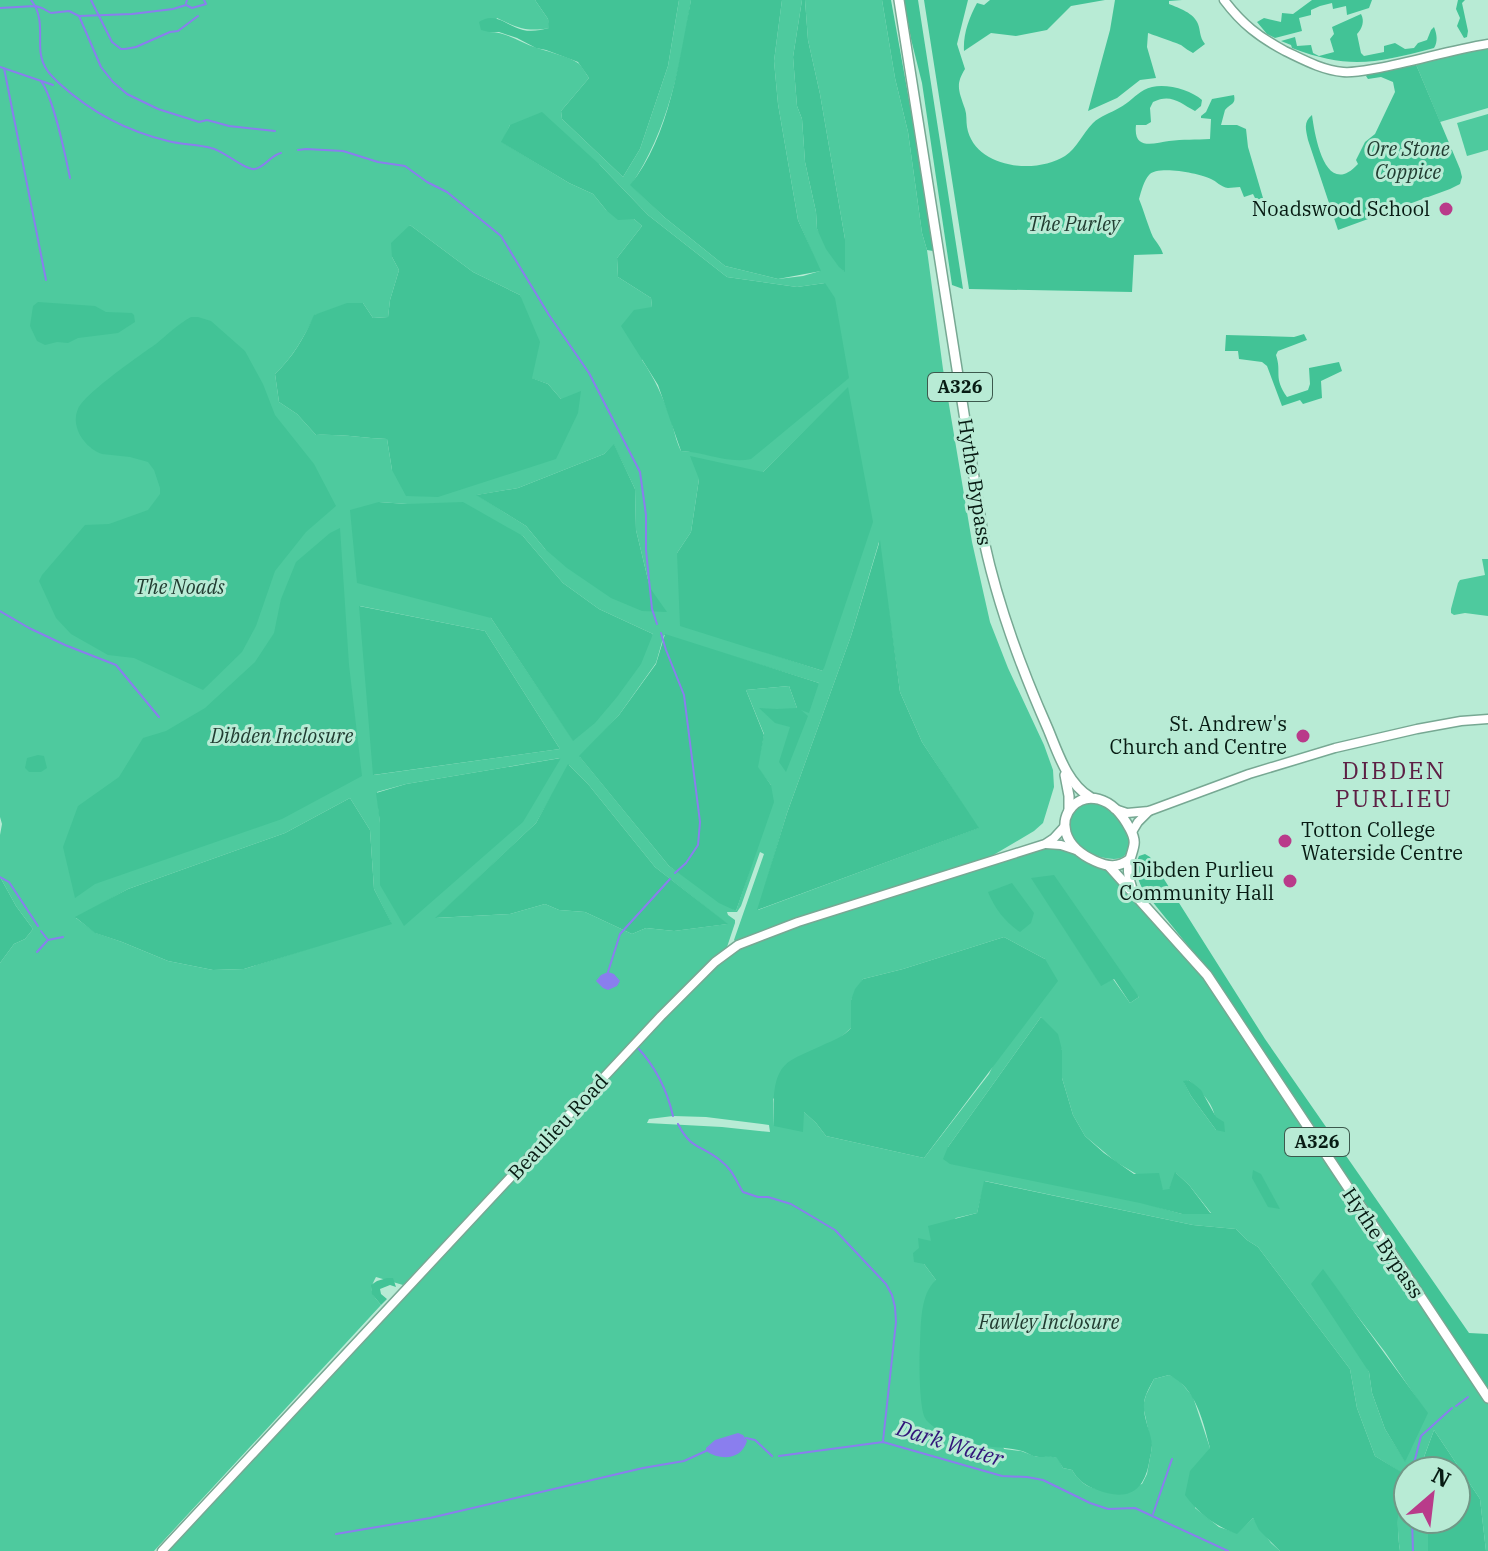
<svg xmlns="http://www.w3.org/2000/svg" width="1488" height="1551" viewBox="0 0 1488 1551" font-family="'IBM Plex Serif',serif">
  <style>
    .green { fill: #4eca9e; fill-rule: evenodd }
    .forest { fill: #42c396 }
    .water { fill: #8a7eee }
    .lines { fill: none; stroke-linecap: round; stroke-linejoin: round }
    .stream { stroke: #8a7eee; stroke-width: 2 }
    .secondary-casing { stroke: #77a893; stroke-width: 11 }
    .primary-casing { stroke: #77a893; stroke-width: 12 }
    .secondary { stroke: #fff; stroke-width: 8 }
    .primary { stroke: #fff; stroke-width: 9 }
    .poi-dot { fill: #b93b8a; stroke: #b8ebd5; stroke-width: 3 }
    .labels { text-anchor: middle; stroke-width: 6; stroke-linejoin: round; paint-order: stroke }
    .shield { fill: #b8ebd5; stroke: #3c594d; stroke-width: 2 }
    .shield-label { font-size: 18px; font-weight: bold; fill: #071b13 }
    .park-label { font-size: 20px; font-style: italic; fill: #223d32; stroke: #b8ebd5 }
    .poi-label { font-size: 20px; fill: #071b13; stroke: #b8ebd5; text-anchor: end }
    .street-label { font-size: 20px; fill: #071b13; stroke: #b8ebd5 }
    .water-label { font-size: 22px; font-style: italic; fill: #311479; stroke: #b8ebd5 }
    .quarter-label { font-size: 24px; letter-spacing: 2px; fill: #5d2045; stroke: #b8ebd5 }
  </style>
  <rect width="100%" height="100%" fill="#b8ebd5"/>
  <!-- green -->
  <g class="green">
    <path d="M0 0H535L548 19 550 28C526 32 518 28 497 18L489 32C508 32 520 43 537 48 546 51 570 57 578 63 582 66 586 74 589 78L561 111 562 119 623 177 640 149 668 66 679 0H691C681 64 668 131 631 185L664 217 725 266 778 279 803 276 820 271 798 220 778 104 774 61 782 0H802L793 57 797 106 802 119 805 162 816 212 817 229 844 271 845 239 820 94 808 40 805 0H882L895 78 908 132 922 233 927 250 943 369 972 542 990 622 1008 668 1044 745 1053 770 1054 787 1043 823 1034 831 990 857 736 942 734 940 764 854 760 852 741 906 737 912H727L728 915 735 920V923L727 947 710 962 403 1285 376 1277C368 1291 372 1294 381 1305L154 1551H0V963L14 944 25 939 33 929 16 906 0 877V835L2 824 0 817ZM510 125 600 165 648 215 727 277 797 287 825 283 693 452 681 451C676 441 674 430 671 420 663 397 655 379 642 360L652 307 651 298 618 277 617 258 642 226 634 219 606 210 593 194 569 183 502 142ZM410 225 473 272 520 295 531 378 548 384 561 399 580 391 392 470 387 439C363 438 340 434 316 435L297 414 279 402 275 374C293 357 304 337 315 315L363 303 373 318 388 317 390 300 399 270 392 257ZM848 388 823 671 744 645 677 553 691 532 699 479 763 472ZM614 445 635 489 636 530 650 588 545 549 526 526 477 495 518 488 604 454ZM379 502 407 504 523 536 563 583 599 609 653 634 573 740 491 618ZM879 542 900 692 922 742 978 828 758 910 787 813 851 636ZM360 606 485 631 560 749 374 775ZM664 635 819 683 797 708 789 686 746 690 764 734 757 767 771 785 755 854 736 911 669 866 580 757 619 715 656 663ZM560 758H561L380 823 377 792 406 784ZM569 765 588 784 655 867 727 924 674 931 646 928 632 934 585 912 559 910 545 904 510 914 436 918 536 823ZM350 798 370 830 374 889 391 923 244 969 213 970 168 961 122 942 96 933 76 918 128 889 285 833Z"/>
    <path d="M1488 46V108L1440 122 1415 62Z"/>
    <path d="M1488 114V150L1467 156 1457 123Z"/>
    <path d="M1482 559H1488V616L1465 613 1454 615 1451 613V609L1458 583 1460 580 1485 575Z"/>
    <path d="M1095 801C1114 812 1124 823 1130 844 1129 849 1128 853 1124 856 1115 864 1087 854 1079 846 1075 842 1071 834 1067 829L1071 814 1078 805Z"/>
    <path d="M1050 846 1073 852 1108 870 1209 982 1488 1400V1551H1486L1480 1499 1434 1430 1421 1465V1471H1408V1519H1428V1551H1400C1396 1525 1398 1499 1402 1473L1375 1456 1357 1408 1350 1369 1258 1247 1247 1240 1236 1229 1193 1225 985 1181 977 1213 956 1218 931 1241 924 1264 936 1280 1004 1449 1021 1451 1037 1457 1049 1456 1058 1458 1063 1468 1072 1470C1089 1499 1115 1489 1142 1484L1147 1474 1152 1447 1143 1406 1146 1395 1154 1379 1169 1375 1178 1379 1193 1397 1210 1448 1195 1508 1219 1527 1237 1533 1253 1518 1271 1543 1280 1551H166L704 976C727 956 746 944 775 933ZM1032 878 1139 997 1130 1003 1113 979 1101 985ZM1004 937 1045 959 989 1074 924 1158 826 1136 816 1123 803 1111 802 1116 774 1126 773 1099 851 1028V1000L863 979 903 969ZM1041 1017 1062 1050V1078L1073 1115 1085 1136 1116 1162 1163 1190H1169L1176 1173 1189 1185 1211 1213 1182 1214 948 1147ZM1189 1080C1205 1096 1217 1106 1216 1130L1191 1096 1184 1082ZM673 1116 706 1117 769 1125 770 1132 722 1127 647 1123 649 1119ZM1322 1270 1385 1352 1424 1409 1405 1461 1385 1429 1372 1393 1369 1372Z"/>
  </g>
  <!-- forest -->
  <g class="forest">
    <path d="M535 0H679L668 66 640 149 623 177 562 119 561 111 589 78 578 62 546 50 536 48 517 38 499 32H489L481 30 479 22C495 11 507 26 523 30 532 32 541 30 549 28L548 19Z"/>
    <path d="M691 0H782L774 61 778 104 798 220 821 271 778 279 725 266 664 217 630 185C670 137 679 60 691 0Z"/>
    <path d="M802 0H805L808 40 820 94 845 239V272L839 267 826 249 817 229 816 212 805 162 802 119 797 106 793 57Z"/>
    <path d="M882 0H891L917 144 933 251 927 250 922 233 908 132 895 78Z"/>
    <path d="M904 0H918L963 289 952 285 922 83 911 39Z"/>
    <path d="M924 0H968L957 44 965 69C955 85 959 91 965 109 967 115 966 121 967 127 974 168 1035 175 1065 156 1077 148 1083 133 1093 123 1100 116 1111 113 1119 108 1129 103 1135 95 1144 90 1160 81 1189 89 1202 100L1201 106 1195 111C1180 103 1171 93 1153 102L1150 108 1151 122 1146 125H1136C1133 151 1154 143 1169 141 1183 139 1196 140 1210 139L1211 119 1201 118V116L1206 112 1212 99 1234 95C1236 105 1231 103 1225 110L1221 125H1237L1246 129 1248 147 1263 198 1256 200 1253 194 1244 197 1240 187C1236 187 1232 188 1228 188 1221 187 1216 181 1211 179 1199 173 1157 165 1149 175 1144 180 1141 192 1139 199 1144 211 1148 226 1153 237 1157 243 1161 247 1163 254L1134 255 1132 292 969 289Z"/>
    <path d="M990 0H1105L1071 6 1047 30 1016 36 991 33 964 51C963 34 969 18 977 3L984 5Z"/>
    <path d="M1115 0H1182L1169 1V4C1179 8 1194 13 1198 24 1201 32 1199 36 1205 44L1193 53C1189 51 1185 48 1181 45 1179 44 1151 34 1148 33L1147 47 1156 78 1140 80 1117 98 1088 111 1110 30Z"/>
    <path d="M1312 0H1372L1369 8 1347 15 1346 6 1333 9 1332 3 1320 6 1311 10V15L1299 18 1302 31 1275 38 1267 34 1257 22 1264 18 1281 22 1282 13 1293 14Z"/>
    <path d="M1458 0H1465L1462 3 1468 31 1467 37 1464 38 1457 26 1460 18 1456 9Z"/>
    <path d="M1361 14C1365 21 1362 29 1357 34L1361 53 1364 56 1384 52V46L1395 43 1405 49 1414 48 1418 43 1427 40 1431 30 1434 27C1437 34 1438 42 1434 48 1376 63 1350 70 1292 48L1291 45 1281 41 1295 37 1297 46 1311 45 1313 53 1319 56 1334 52 1330 39 1334 34 1332 27Z"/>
    <path d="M1415 62 1460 169 1462 177 1460 184 1450 189 1338 230 1308 140C1306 130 1303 122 1312 115 1315 138 1326 199 1358 164L1356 160 1365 142 1375 134 1395 92 1393 82 1381 77 1368 79 1366 76 1368 73Z"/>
    <path d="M542 112 600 165 648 215 727 277 797 287 825 283 835 298 849 378 751 459C728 464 705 452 681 451L658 385 621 326 634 310 652 307 651 298 618 277 617 258 642 226 634 219 618 220 606 210 593 194 569 183 501 142 510 125Z"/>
    <path d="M410 225 473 272 520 295 540 342 532 378 548 384 561 399 581 391 578 413 556 459 438 497 406 496 392 470 387 439C363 438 340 434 316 435L297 414 279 402 275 374C293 357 304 338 314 315L347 303H363L373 318 388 317 390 300 399 270 392 257 391 243Z"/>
    <path d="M38 302 95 306 106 312 132 313 134 315 135 322 118 333 78 338 68 343 57 342 45 345 37 341 30 326 33 306Z"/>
    <path d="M191 317H198L211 321 245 351 263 384 275 415 314 464 336 506 306 532 275 571 256 626 242 652 203 690 134 658 108 655 71 634 56 618 39 581 42 575 85 525 109 524 148 510 160 494V488L154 470 148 462 130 457 102 454C85 448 70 427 78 409 84 394 140 355 156 344 167 335 178 324 191 317Z"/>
    <path d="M1304 334 1307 340 1278 351 1276 355C1282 373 1273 377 1287 397L1308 390 1310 384 1309 368 1339 362 1342 371 1321 381 1322 398 1303 404 1300 400 1282 406 1267 366 1262 362 1239 359 1238 351H1225L1226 335 1294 337Z"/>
    <path d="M848 387 873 522 823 671 680 626 677 553 691 532 699 479 690 456 763 472Z"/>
    <path d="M614 444 635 489 636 530 650 588 667 612 642 611 611 598 567 568 545 549 526 526 476 495 518 488 604 454Z"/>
    <path d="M379 502 407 504 463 502 523 536 563 583 599 609 653 634 641 664 617 697 595 723 573 741 491 618 357 583 350 510Z"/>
    <path d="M340 528 349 665 362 776 282 819 95 884 75 898 63 847 78 806 119 777 143 738 166 731 205 708 255 662 274 633 281 599 296 562 330 533Z"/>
    <path d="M880 540 900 692 922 742 979 828 757 910 787 813 851 636Z"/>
    <path d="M359 606 485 631 560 749 373 775Z"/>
    <path d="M665 634 819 683 809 713 801 710 808 716 786 772 779 762 790 727 775 723 759 708 777 709 797 708 789 686 746 690 764 735 758 767 771 785 774 802 736 911 719 903 669 866 579 756 619 715 656 664Z"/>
    <path d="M38 755 44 756 47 768 41 772H29L25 768 27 758Z"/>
    <path d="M561 758 523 822 404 926 380 885V823L376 793 406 784Z"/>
    <path d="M568 764 588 784 655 867 728 924 674 931 646 928 632 934 585 912 559 910 545 904 510 914 435 918 536 823Z"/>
    <path d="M350 798 370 830 374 889 392 924 244 969 213 970 168 961 122 942 95 933 75 917 128 889 285 833Z"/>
    <path d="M1145 854 1150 857 1265 1039 1469 1333 1488 1334V1388L1454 1342 1219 984 1143 890C1137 878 1134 868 1139 856Z"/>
    <path d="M1054 875 1139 997 1130 1003 1114 979 1101 986 1031 878Z"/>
    <path d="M0 877 16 906 33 929 25 939 14 944 0 963Z"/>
    <path d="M1012 883 1034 913 1031 923 1020 932C1005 922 995 909 988 892Z"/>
    <path d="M1004 937 1045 959 1058 981 924 1158 826 1136 816 1123 804 1112 803 1132 774 1126C774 1106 770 1074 790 1061 801 1054 813 1050 825 1044 835 1040 844 1036 851 1028V1000L855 989 863 979 903 969Z"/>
    <path d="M1041 1017 1058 1034 1062 1050V1078L1073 1115 1085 1136 1104 1153 1134 1174 1159 1173 1163 1190 1169 1189 1175 1172 1189 1185 1211 1214H1182L1140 1203 950 1164 943 1159 948 1147Z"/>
    <path d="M1189 1080 1201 1090 1216 1117 1224 1122 1225 1132 1216 1130 1191 1096 1183 1081Z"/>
    <path d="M1253 1170 1261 1174 1280 1209 1268 1207 1252 1178Z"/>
    <path d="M984 1181 1193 1225 1236 1229 1247 1240 1258 1247 1350 1369 1357 1408 1375 1456 1403 1473C1398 1499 1396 1525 1400 1551H1280L1259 1530 1253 1518 1237 1534C1215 1526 1199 1514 1185 1495L1190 1471 1210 1448C1203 1421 1196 1388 1169 1375L1154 1379C1149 1388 1143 1398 1144 1408 1144 1420 1151 1432 1152 1445 1152 1450 1150 1457 1149 1463 1143 1495 1124 1501 1095 1489 1084 1485 1078 1480 1072 1470L1063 1468 1057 1458C1050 1456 1046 1457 1039 1457 1033 1457 1028 1453 1022 1451 992 1443 958 1452 934 1427 931 1424 927 1422 925 1418 919 1406 919 1359 920 1344 921 1324 920 1294 936 1280L924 1264 914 1262 913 1253 919 1248 918 1238 931 1241 928 1226 977 1213Z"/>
    <path d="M1323 1269 1428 1413 1405 1462 1385 1429 1372 1393 1369 1372 1311 1284Z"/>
    <path d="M387 1278H393L396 1287 390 1285 380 1289 381 1294 387 1299 381 1305 372 1294 371 1285 377 1281Z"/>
    <path d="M1434 1430 1480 1499 1486 1551H1428V1519H1456V1471H1421L1420 1468Z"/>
  </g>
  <!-- water -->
  <g class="water">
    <path d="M608 972 614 974 620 981 617 986 608 990 603 988 596 981 601 975Z"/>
    <path d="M738 1433 743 1435 747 1441C741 1460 721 1461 706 1451V1448L715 1440Z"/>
  </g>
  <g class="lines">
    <!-- stream -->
    <g class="stream">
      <path d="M31 0C49 23 32 49 47 70 51 76 55 79 60 84 92 113 126 131 168 141 183 145 197 144 211 148 223 150 246 171 255 169 265 167 271 155 281 153"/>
      <path d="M91 0 112 42 121 49H125L136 47 170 32 178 31 198 16"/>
      <path d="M186 3 187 0"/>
      <path d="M0 8 35 6 42 8 51 13 69 11 79 16 132 14 173 9 186 5 192 8 206 4 204 0"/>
      <path d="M79 16 101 67 113 82 127 94 158 109 199 122 207 120 229 126 275 131"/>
      <path d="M0 67 53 85"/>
      <path d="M4 68 46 280"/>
      <path d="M41 81C54 99 65 154 70 178"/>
      <path d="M298 150 306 149 343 151 378 162 405 166 427 182 447 192 501 236 549 315 589 373 640 472 646 515V550L652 609 657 624"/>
      <path d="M0 611 29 628 65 645 116 665 159 717"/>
      <path d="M661 633 666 650 684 695 700 822 698 845 686 863 675 873"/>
      <path d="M0 877 9 882 38 926"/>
      <path d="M41 931 48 940 63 937"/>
      <path d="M37 952 47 941"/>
      <path d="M608 972 620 934 670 879"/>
      <path d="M637 1047C656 1067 667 1090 673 1116"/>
      <path d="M678 1124C691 1150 702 1145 721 1161 733 1170 736 1181 743 1192L758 1197H768L791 1204 835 1230 886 1284 892 1295 895 1307 896 1322 883 1441"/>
      <path d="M1456 1406 1468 1397"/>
      <path d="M746 1438 755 1440 772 1456"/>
      <path d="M779 1456 883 1442 1002 1476 1027 1477 1043 1480 1090 1503 1108 1509 1135 1508 1228 1551"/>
      <path d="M1412 1471 1421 1436 1452 1408"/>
      <path d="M1153 1514 1172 1459"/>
      <path d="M1412 1519 1413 1551"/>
      <path d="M336 1534 430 1518 643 1468 684 1461 706 1451"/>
    </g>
    <defs>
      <g id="secondary">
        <path d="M1224 0C1242 24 1259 37 1285 51 1304 60 1322 70 1343 72 1355 73 1367 70 1379 68 1416 61 1451 50 1488 44"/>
        <path d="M1115 809 1127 813 1149 811 1249 774 1335 748 1417 729 1461 721 1488 719"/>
        <path d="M1132 832 1138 822 1149 811"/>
        <path d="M1046 844 1061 845 1076 850"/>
        <path d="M162 1551 661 1016 715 962 738 945 798 922 1045 844 1054 838 1065 826"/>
      </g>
      <g id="primary">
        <path d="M899 0 984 541C998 606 1021 668 1048 729 1058 753 1067 783 1090 797"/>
        <path d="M1065 775 1069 796V810"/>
        <path d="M1130 859C1118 868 1108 867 1095 861 1026 830 1092 757 1130 829 1137 842 1134 846 1130 859 1127 868 1129 880 1132 889"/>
        <path d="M1109 866 1207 975 1488 1398"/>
      </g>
    </defs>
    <!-- secondary casing -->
    <use href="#secondary" class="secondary-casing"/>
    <!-- primary casing -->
    <use href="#primary" class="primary-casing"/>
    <!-- secondary -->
    <use href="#secondary" class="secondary"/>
    <!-- primary -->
    <use href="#primary" class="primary"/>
  </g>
  <!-- markers -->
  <g class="poi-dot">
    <circle cx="1446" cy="209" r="8"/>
    <circle cx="1303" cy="736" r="8"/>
    <circle cx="1285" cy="841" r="8"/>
    <circle cx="1290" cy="881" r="8"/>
  </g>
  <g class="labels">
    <!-- shield labels -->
    <g class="shield">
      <rect x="928" y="373" width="64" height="28" rx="6"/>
      <rect x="1285" y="1128" width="64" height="28" rx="6"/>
    </g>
    <g class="shield-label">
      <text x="960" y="393">A326</text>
      <text x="1317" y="1148">A326</text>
    </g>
    <!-- park labels -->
    <g class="park-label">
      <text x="1408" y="156">Ore Stone<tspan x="1408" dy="23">Coppice</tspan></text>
      <text x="1074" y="231">The Purley</text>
      <text x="180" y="594">The Noads</text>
      <text x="282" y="743">Dibden Inclosure</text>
      <text x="1049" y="1329">Fawley Inclosure</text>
    </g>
    <!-- poi labels -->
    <g class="poi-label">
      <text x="1430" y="216">Noadswood School</text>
      <text x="1287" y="731">St. Andrew's<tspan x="1287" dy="23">Church and Centre</tspan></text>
      <text x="1301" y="837" text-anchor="start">Totton College<tspan x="1301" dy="23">Waterside Centre</tspan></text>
      <text x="1274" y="877">Dibden Purlieu<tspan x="1274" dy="23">Community Hall</tspan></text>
    </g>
    <!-- street labels -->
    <g class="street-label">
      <text transform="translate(975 482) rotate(81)" y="7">Hythe Bypass</text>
      <text transform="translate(558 1127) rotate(-47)" y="7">Beaulieu Road</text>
      <text transform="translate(1383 1243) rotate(56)" y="7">Hythe Bypass</text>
    </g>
    <!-- water labels -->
    <g class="water-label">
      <text transform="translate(950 1443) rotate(17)" y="8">Dark Water</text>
    </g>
    <!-- quarter labels -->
    <g class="quarter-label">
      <text x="1394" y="779">DIBDEN<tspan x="1394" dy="28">PURLIEU</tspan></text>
    </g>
  </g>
  <!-- north arrow -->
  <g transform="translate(1432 1495) rotate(28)"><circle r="38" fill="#b8ebd5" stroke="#719887" stroke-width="2"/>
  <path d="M0-6L14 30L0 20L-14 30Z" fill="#b93b8a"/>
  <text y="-12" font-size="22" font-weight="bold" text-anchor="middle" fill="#071b13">N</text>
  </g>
</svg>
